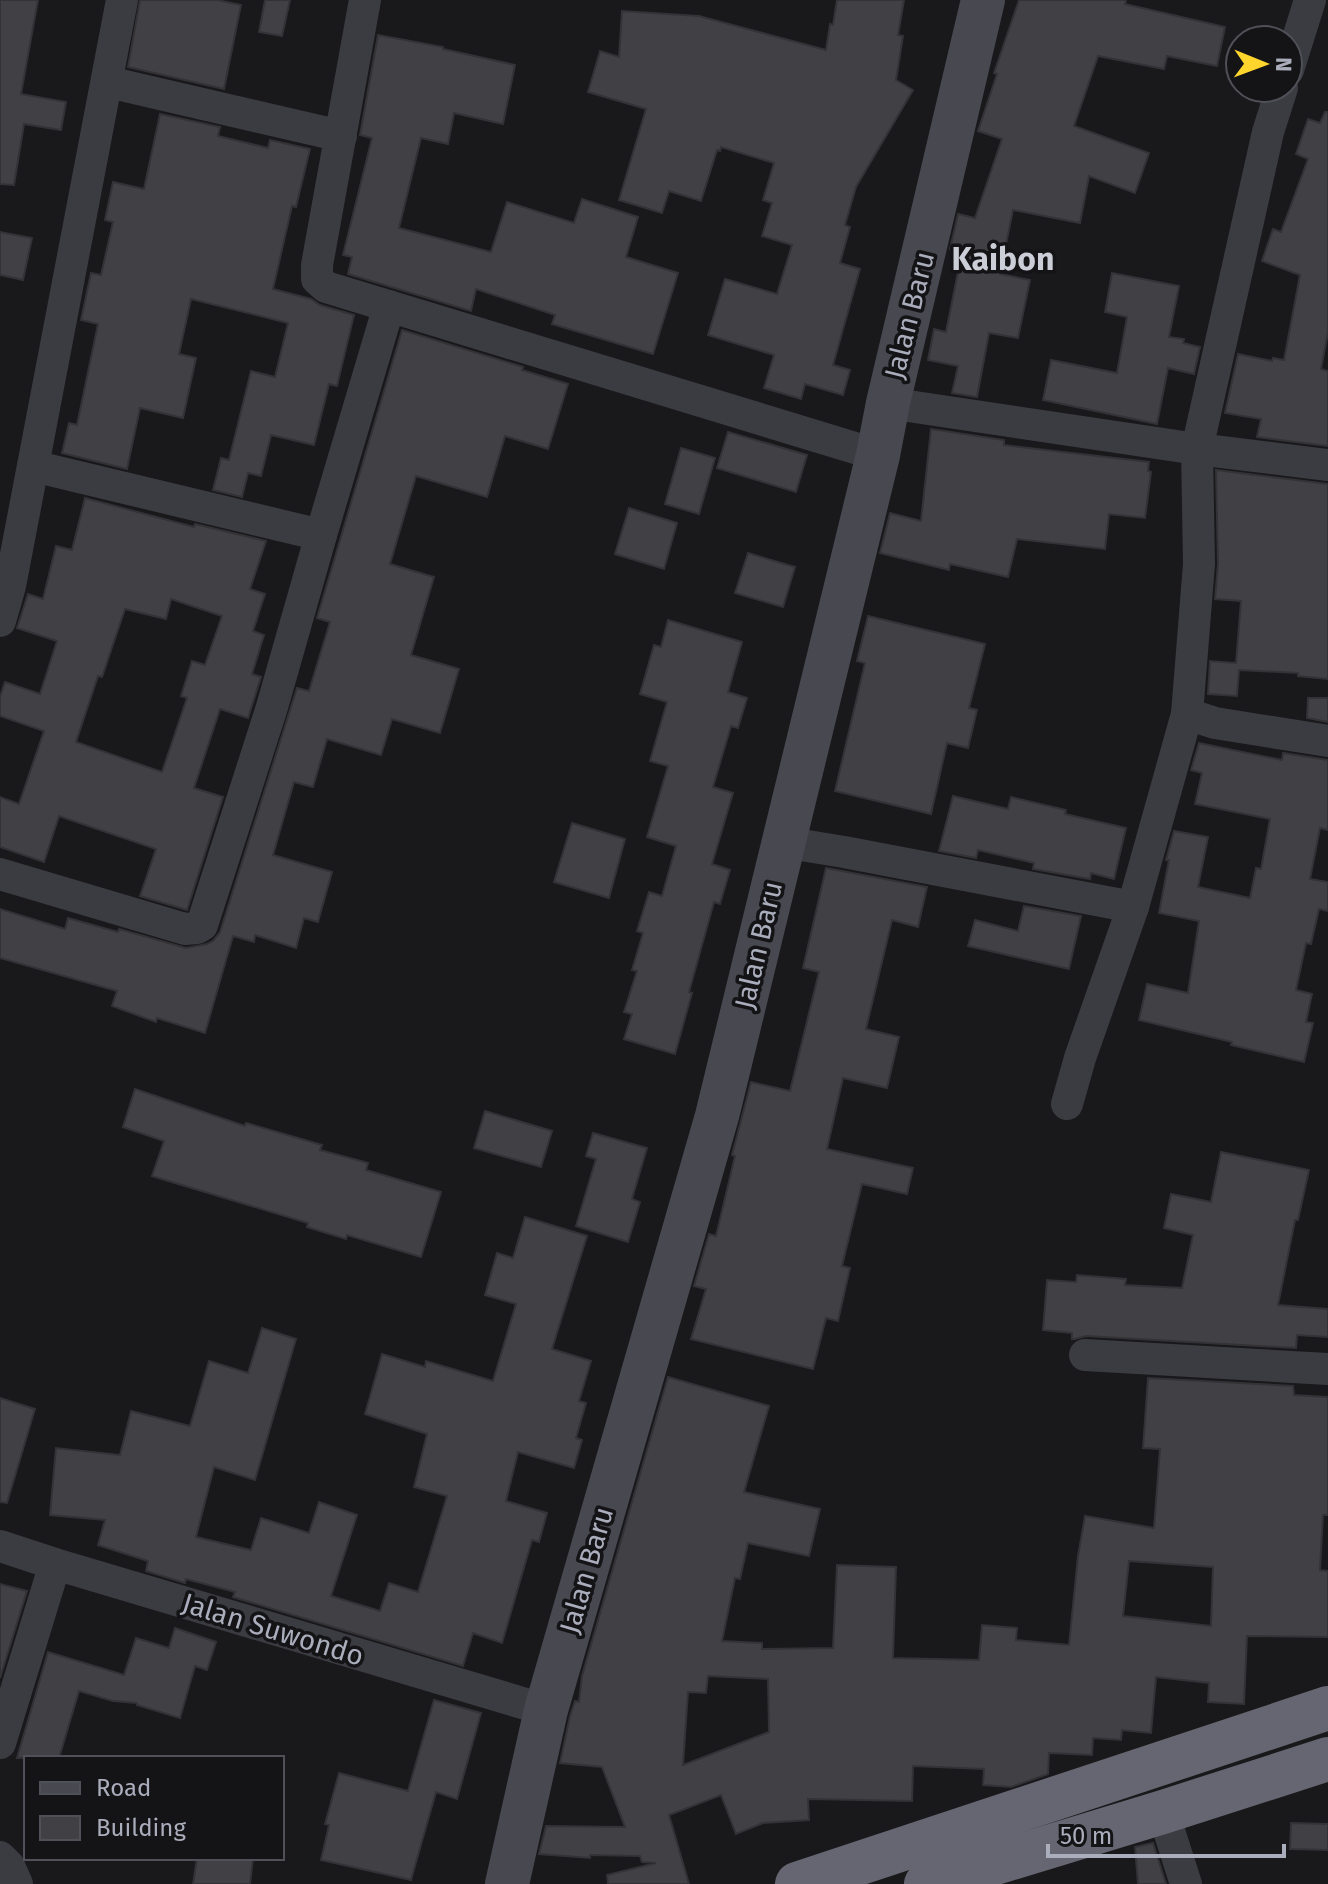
<svg xmlns="http://www.w3.org/2000/svg" width="1328" height="1884" viewBox="0 0 1328 1884" font-family="'Fira Sans',sans-serif">
  <style>
    .building { fill: #404045; stroke: #333237; stroke-width: 2; fill-rule: evenodd }
    .lines { fill: none; stroke-linecap: round; stroke-linejoin: round }
    .street { stroke: #3b3b42; stroke-width: 32 }
    .secondary { stroke: #474850; stroke-width: 44 }
    .highway { stroke: #656671; stroke-width: 44 }
    .labels { text-anchor: middle; stroke-width: 7; stroke-linejoin: round; paint-order: stroke }
    .street-label { font-size: 28px; fill: #aaadbb; stroke: #141316 }
    .quarter-label { font-size: 32px; font-weight: bold; fill: #cbcdd7; stroke: #141316 }
  </style>
  <rect width="100%" height="100%" fill="#19181b"/>
  <!-- building -->
  <g class="building">
    <path d="M0 0H38L21 94 66 102 61 130 24 124 14 185 0 184Z"/>
    <path d="M140 0H217L241 5 224 89 128 67Z"/>
    <path d="M265 0H290L282 36 259 32Z"/>
    <path d="M837 0H904L898 35 903 36 896 80 913 90 856 187 845 225 850 227 840 263 860 269 833 365 850 370 843 395 805 384 801 399 764 388 774 355 708 335 725 279 777 294 792 245 762 236 772 203 763 200 774 163 721 147 720 151 717 150 701 201 669 191 662 213 619 200 646 109 588 92 600 51 619 57 622 11 699 16 826 50 830 24 833 25Z"/>
    <path d="M1019 0H1126L1125 4 1225 27 1217 66 1167 56 1164 69 1098 56 1074 126 1149 153 1135 193 1089 176 1080 223 1013 210 1000 274 1030 280 1018 338 989 333 977 397 952 393 958 366 928 360 934 329 946 332 962 252 950 249 958 214 975 218 1002 139 978 131 997 74 994 73Z"/>
    <path d="M378 35 443 47V49L515 65 503 124 454 113 448 144 421 138 399 228 491 252 507 202 574 223 582 199 638 217 626 257 678 273 653 354 552 324 555 315 476 289 471 311 348 274 352 257 343 255 372 138 360 135Z"/>
    <path d="M1325 112H1328V332L1321 369 1328 371V446L1257 437 1261 419 1225 413 1238 354 1272 361 1273 358 1284 360 1300 275 1262 261 1273 229 1281 232 1308 159 1296 154 1308 119 1320 123Z"/>
    <path d="M160 114 220 127 218 136 268 148 270 140 310 149 296 207 292 206 273 289 311 299 320 305 354 315 337 386 329 384 314 445 271 435 261 476 248 473 242 497 213 490 221 458 229 460 251 371 275 377 288 323 191 299 179 354 196 358 183 418 140 408 127 469 62 453 69 423 77 425 98 324 81 320 91 273 101 275 113 222 105 220 113 182 144 189Z"/>
    <path d="M0 232 32 238 23 280 0 275Z"/>
    <path d="M1112 273 1179 286 1169 337 1184 339 1183 343 1200 347 1194 374 1168 368 1157 424 1043 400 1051 360 1117 373 1127 317 1105 312Z"/>
    <path d="M402 330 523 367 522 370 568 384 548 449 505 436 487 497 416 476 390 564 434 577 411 655 459 669 440 733 392 719 381 755 327 739 313 787 294 782 273 855 332 872 318 922 304 918 296 948 255 935 254 942 233 936 205 1033 157 1018 156 1022 112 1006 117 991 0 958V909L65 929 68 918 118 932 119 929 186 948 207 944 213 941 220 932 297 688 309 691 330 622 317 618Z"/>
    <path d="M931 429 1004 440V445L1149 462 1148 471 1151 472 1145 518 1109 514 1105 549 1017 539 1008 577 950 564 949 570 880 553 890 513 921 521Z"/>
    <path d="M728 432 807 455 796 492 717 468Z"/>
    <path d="M681 448 715 458 699 514 665 504Z"/>
    <path d="M1216 470 1328 484V679L1298 676V673L1239 670 1237 696 1208 694 1210 661 1236 663 1241 601 1215 599 1218 564Z"/>
    <path d="M85 498 194 527 195 524 266 541 250 589 265 594 253 631 264 635 252 674 261 677 248 718 220 709 194 788 223 797 187 910 140 896 156 849 59 816 44 862 0 847V797L19 804 44 731 0 716V697L5 682 40 694 57 641 17 628 28 594 43 599 56 546 72 550ZM171 599 222 616 205 665 192 661 181 696 187 698 162 772 76 742 98 676 102 677 125 609 166 619Z"/>
    <path d="M629 508 677 523 664 569 615 554Z"/>
    <path d="M748 553 795 567 783 607 735 593Z"/>
    <path d="M868 616 985 644 969 708 977 710 968 748 947 743 931 814 835 791 865 663 857 661Z"/>
    <path d="M668 620 742 642 728 692 747 698 738 728 731 726 713 787 733 793 712 864 730 870 720 904 714 902 689 992 692 993 675 1054 624 1039 632 1014 624 1012 637 971 632 970 643 933 637 931 649 892 662 896 676 846 647 837 668 766 650 761 667 702 640 694 654 645 661 647Z"/>
    <path d="M1308 698H1328V722L1307 718Z"/>
    <path d="M1199 743 1282 760 1283 753 1328 760V830L1320 828 1310 879 1328 882V911L1319 909 1311 944 1306 943 1296 990 1312 994 1306 1022 1313 1023 1304 1062 1231 1045 1232 1042 1139 1020 1147 984 1188 993 1199 921 1159 913 1169 860H1166L1174 831 1208 837 1198 887 1250 898 1256 868 1261 869 1270 819 1195 804 1202 773 1191 770Z"/>
    <path d="M953 796 1008 809 1011 797 1066 810 1065 814 1126 828 1114 879 1091 873 1090 879 1033 869 1034 863 978 850 976 858 939 851Z"/>
    <path d="M572 823 625 839 609 898 554 882Z"/>
    <path d="M826 868 927 887 918 927 892 920 866 1029 899 1037 887 1088 843 1078 827 1149 913 1168 907 1194 862 1184 842 1266 850 1268 838 1321 826 1318 813 1369 691 1339 706 1289 694 1286 709 1234 716 1236 735 1156 732 1155 751 1082 790 1091 819 972 803 968Z"/>
    <path d="M1024 906 1081 916 1069 969 968 946 975 920 1018 931Z"/>
    <path d="M135 1089 245 1126 246 1123 322 1145 320 1150 368 1163 366 1170 441 1192 421 1257 347 1235 346 1239 307 1227 308 1223 152 1176 164 1141 123 1127Z"/>
    <path d="M485 1111 552 1131 541 1167 474 1148Z"/>
    <path d="M593 1133 647 1148 632 1199 640 1202 628 1242 576 1226 596 1159 586 1156Z"/>
    <path d="M1221 1152 1309 1170 1298 1220H1295L1278 1305 1328 1309V1337L1297 1335 1296 1348 1086 1336 1075 1339H1072V1333L1043 1330 1047 1280 1076 1282 1077 1275 1126 1279 1125 1285 1182 1288 1193 1235 1164 1228 1171 1194 1211 1202Z"/>
    <path d="M525 1217 587 1236 552 1349 591 1361 579 1401 586 1403 576 1438 582 1440 574 1468 518 1452 506 1501 547 1513 539 1542 532 1540 502 1643 473 1633 463 1666 233 1597 235 1592 186 1579 185 1583 146 1571 148 1561 98 1545 105 1520 50 1515 56 1448 120 1455 131 1411 190 1426 209 1361 248 1373 262 1328 296 1339 255 1480 214 1467 196 1537 251 1550 261 1518 309 1533 319 1502 357 1515 331 1596 380 1611 389 1583 418 1592 447 1496 414 1487 427 1434 365 1414 382 1354 425 1367 426 1361 493 1381 516 1304 485 1295 497 1253 513 1258Z"/>
    <path d="M668 1377 769 1406 744 1492 820 1509 809 1556 748 1543 740 1579 735 1578 722 1641 762 1643V1649L833 1648 837 1565 896 1567 893 1658 979 1660 982 1625 1017 1628 1016 1640 1069 1645 1078 1556 1085 1516 1154 1528 1160 1449 1143 1448 1148 1378 1293 1386 1294 1395 1328 1397V1515H1323L1320 1570 1328 1571V1637L1247 1636 1244 1704 1208 1702 1209 1683 1156 1677 1151 1733 1122 1730 1121 1740 1093 1738 1092 1755 1049 1753 1048 1774 1011 1787 983 1785 984 1769 913 1766 912 1801 808 1799 809 1820 763 1823 736 1834 721 1795 669 1815 689 1884H608L607 1875 656 1863 642 1862 640 1856 590 1855V1858L539 1854 546 1826 625 1827 602 1767 560 1763 570 1716 575 1701 579 1702 582 1676ZM1129 1561 1213 1567 1211 1626 1123 1616ZM708 1676 768 1679 769 1732 683 1765 688 1692 706 1693Z"/>
    <path d="M0 1398 35 1409 7 1503 0 1502Z"/>
    <path d="M0 1584 27 1591 0 1678Z"/>
    <path d="M175 1628 216 1642 207 1670 195 1666 180 1718 137 1705V1703L113 1701 79 1691 59 1758H17L48 1652 124 1675 136 1638 169 1648Z"/>
    <path d="M434 1700 481 1713 457 1799 436 1792 411 1880 321 1860 329 1825 325 1824 339 1773 408 1791Z"/>
    <path d="M1291 1823 1328 1824V1850L1290 1849Z"/>
    <path d="M1153 1843 1166 1884H1138L1135 1847Z"/>
    <path d="M197 1858H253L250 1884H193Z"/>
  </g>
  <g class="lines">
    <!-- street -->
    <g class="street">
      <path d="M365 0 317 265V279L326 287 878 455"/>
      <path d="M1288 70 1310 0"/>
      <path d="M108 82 341 136"/>
      <path d="M888 403 1197 449 1328 465"/>
      <path d="M33 466 321 535 389 306"/>
      <path d="M0 621 10 586 122 0"/>
      <path d="M1187 714 1215 723 1328 741"/>
      <path d="M783 842 844 852 1133 907 1187 714 1199 564 1197 449 1268 132 1282 88"/>
      <path d="M0 874 185 929 197 928 202 925 272 707 321 535"/>
      <path d="M1067 1104 1080 1058 1133 907"/>
      <path d="M1085 1355 1328 1369"/>
      <path d="M0 1546 55 1564 546 1710"/>
      <path d="M0 1743 55 1564"/>
      <path d="M1163 1812 1186 1884"/>
      <path d="M0 1857 9 1866 17 1884"/>
    </g>
    <!-- secondary -->
    <path class="secondary" d="M507 1884 546 1710 717 1116 878 455 888 403 983 0"/>
    <!-- highway -->
    <g class="highway">
      <path d="M797 1884 1328 1708"/>
      <path d="M926 1884 1163 1812 1328 1759"/>
    </g>
  </g>
  <g class="labels">
    <!-- street labels -->
    <g class="street-label">
      <text transform="translate(909 315) rotate(-76)" y="10">Jalan Baru</text>
      <text transform="translate(758 945) rotate(-77)" y="10">Jalan Baru</text>
      <text transform="translate(586 1570) rotate(-74)" y="10">Jalan Baru</text>
      <text transform="translate(273 1629) rotate(17)" y="10">Jalan Suwondo</text>
    </g>
    <!-- quarter labels -->
    <g class="quarter-label">
      <text x="1003" y="270">Kaibon</text>
    </g>
  </g>
  <!-- legend -->
  <rect x="24" y="1756" width="260" height="104" fill="#141316" stroke="#505158" stroke-width="2"/>
  <rect x="40" y="1782" width="40" height="12" fill="#474850" stroke="#505158" stroke-width="2"/>
  <text x="96" y="1796" font-size="24" fill="#aaadbb">Road</text>
  <rect x="40" y="1816" width="40" height="24" fill="#404045" stroke="#505158" stroke-width="2"/>
  <text x="96" y="1836" font-size="24" fill="#aaadbb">Building</text>
  <!-- north arrow -->
  <g transform="translate(1264 64) rotate(91)"><circle r="38" fill="#141316" stroke="#505158" stroke-width="2"/>
  <path d="M0-6L14 30L0 20L-14 30Z" fill="#fed52d"/>
  <text y="-12" font-size="22" font-weight="bold" text-anchor="middle" fill="#aaadbb">N</text>
  </g>
  <!-- scale -->
  <path d="M1048 1844v12h236v-12" fill="none" stroke="#aaadbb" stroke-width="4"/>
  <text x="1060" y="1844" font-size="24" fill="#aaadbb" stroke="#141316" stroke-width="6" paint-order="stroke">50 m</text>
</svg>
